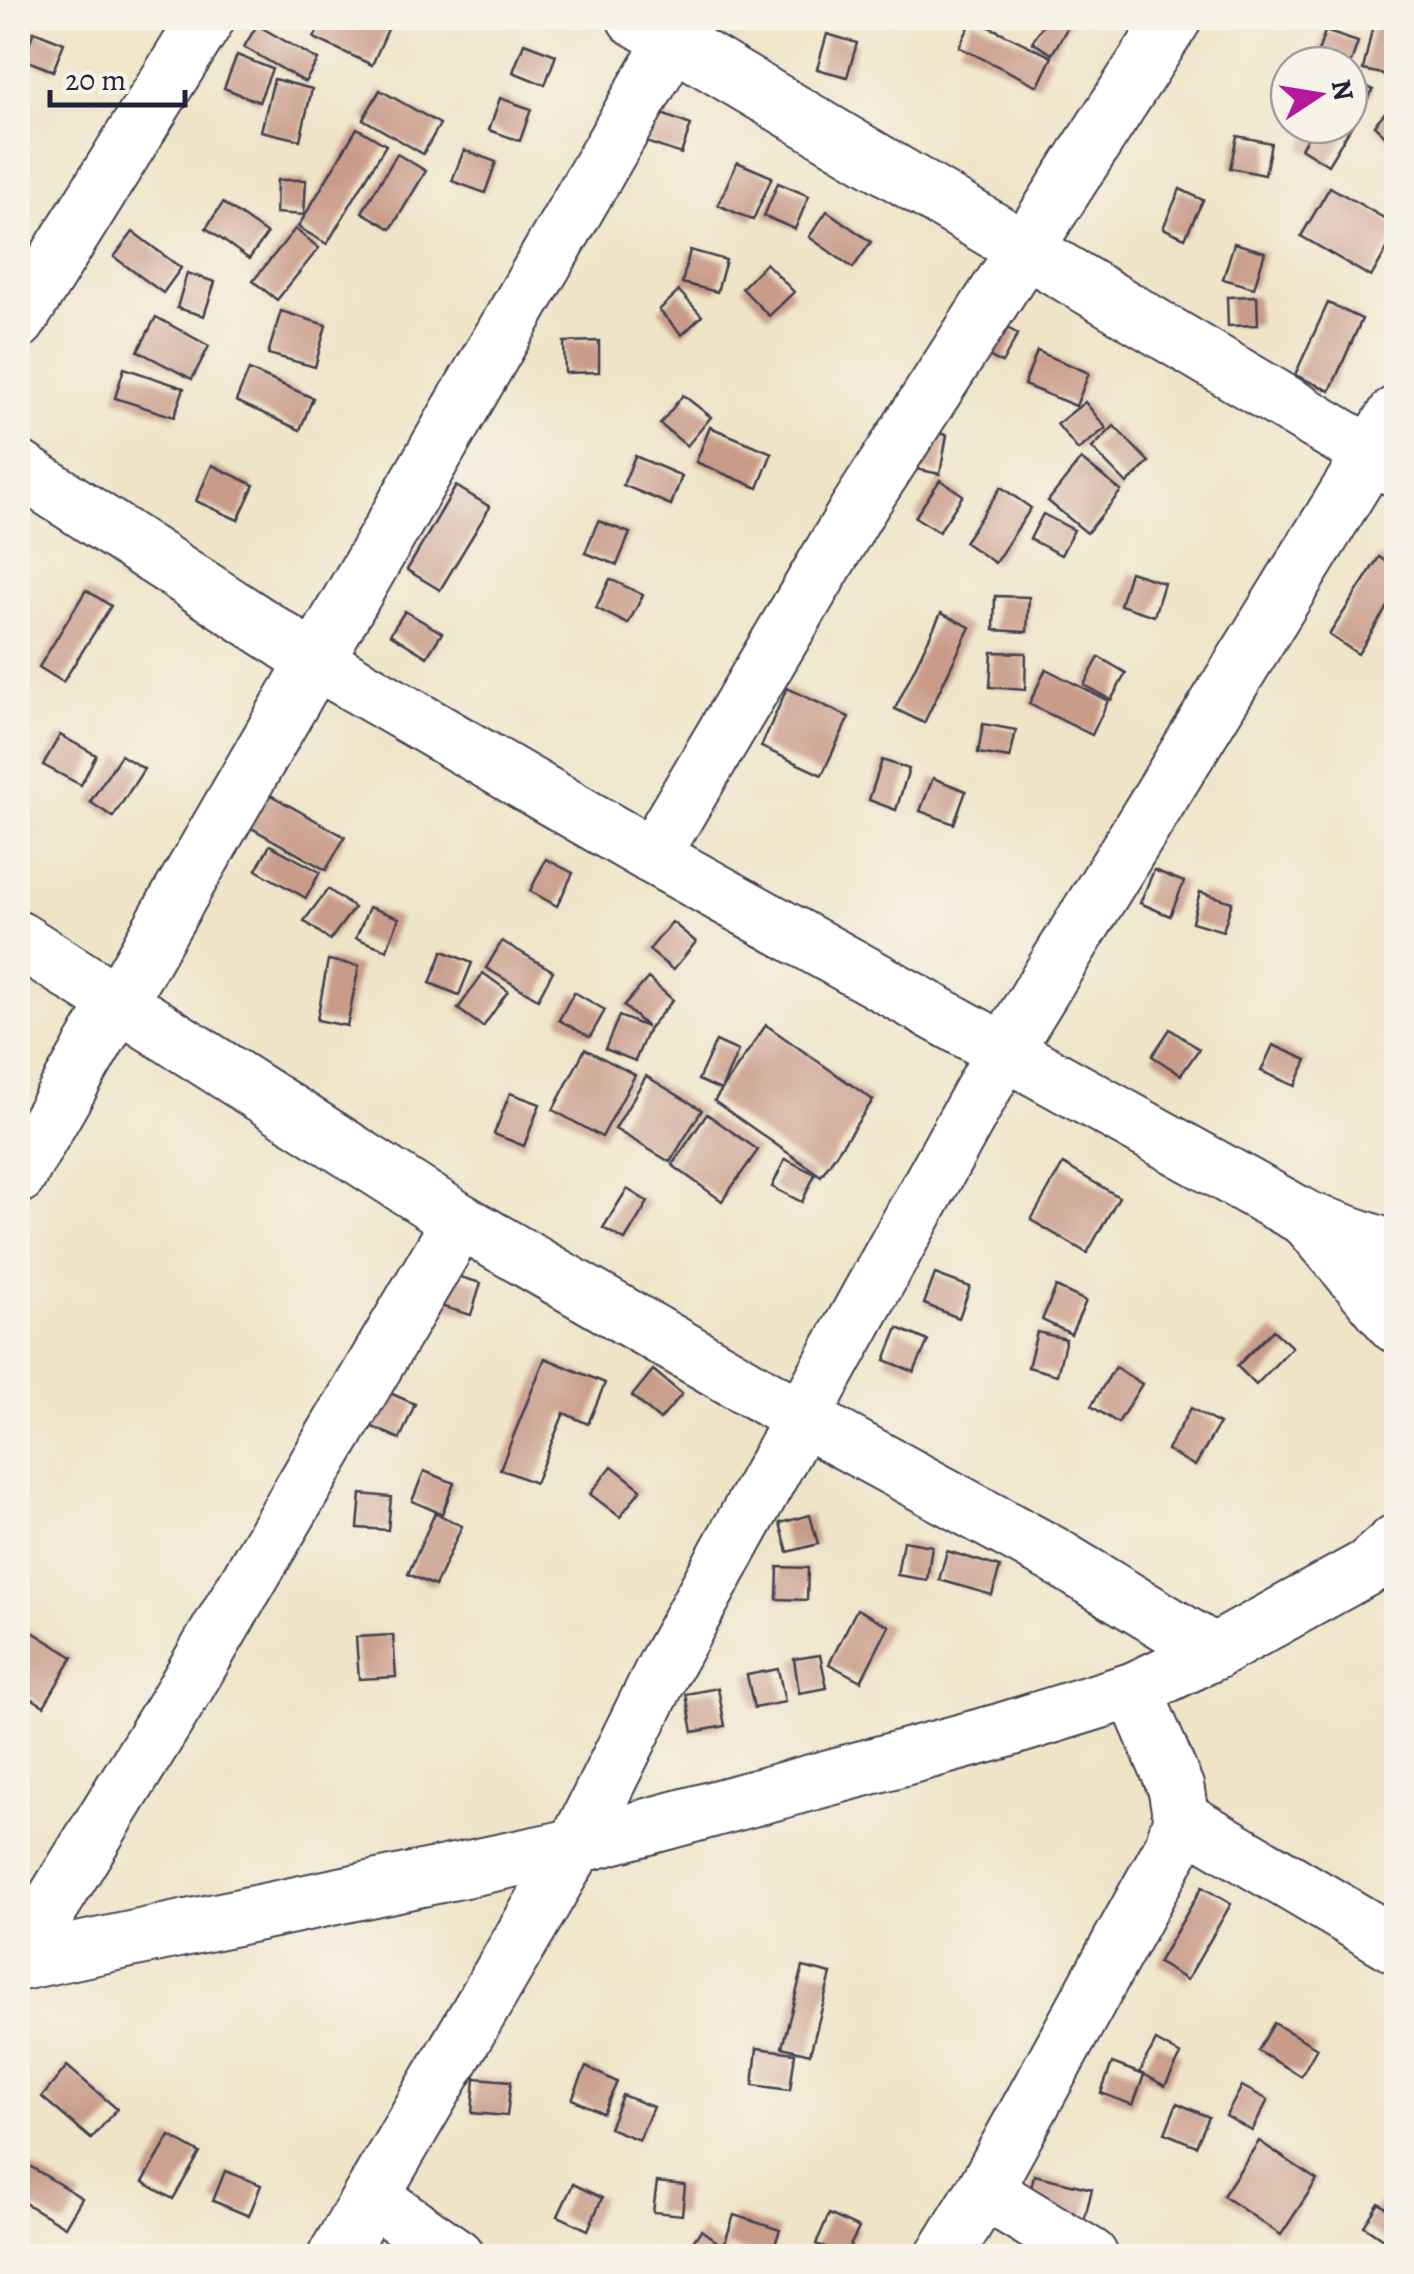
<svg xmlns="http://www.w3.org/2000/svg" width="1414" height="2274" viewBox="0 0 1414 2274" font-family="Alegreya,serif">
  <style>
    .building { fill: #c99c8a }
    .lines { fill: none; stroke-linecap: round; stroke-linejoin: round }
    .minor-casing { stroke: #413f50; stroke-width: 59 }
    .major-casing { stroke: #413f50; stroke-width: 59 }
    .minor { stroke: #fff; stroke-width: 55 }
    .major { stroke: #fff; stroke-width: 55 }
  </style>
  <rect width="100%" height="100%" fill="#f7f3e8"/>
  <filter id="ink" filterUnits="userSpaceOnUse"><feTurbulence type="fractalNoise" baseFrequency=".01" numOctaves="2"/><feDisplacementMap in="SourceGraphic" scale="20" xChannelSelector="R" yChannelSelector="G"/><feConvolveMatrix kernelMatrix="1 2 1 2 8 2 1 2 1" color-interpolation-filters="sRGB"/></filter>
  <filter id="wash" filterUnits="userSpaceOnUse"><feTurbulence type="fractalNoise" baseFrequency=".0048" numOctaves="4" result="noise"/><feDisplacementMap in="SourceGraphic" scale="40" xChannelSelector="R" yChannelSelector="G"/><feGaussianBlur stdDeviation="2.25" result="paint"/><feColorMatrix in="noise" values="0 0 0 0 0 0 0 0 0 0 0 0 0 0 0 0 0 1.4 0 .05"/><feComposite in="paint" operator="in"/></filter>
  <g filter="url(#wash)">
    <rect width="100%" height="100%" fill="#efe4c7"/>
    <g id="blocks">
      <!-- building -->
      <g class="building">
        <path d="M324 18H393L372 65 314 38Z"/>
        <path d="M1047 18 1072 20 1052 54 1032 42Z"/>
        <path d="M973 19 1052 57 1038 86 959 47Z"/>
        <path d="M257 25 318 60 305 82 244 47Z"/>
        <path d="M1373 25 1396 30V58L1392 76 1363 70Z"/>
        <path d="M34 31 64 43 53 71 23 59Z"/>
        <path d="M1325 31 1358 42 1350 65H1327L1315 61Z"/>
        <path d="M827 34 857 43 847 77 817 69Z"/>
        <path d="M524 43 556 55 545 85 513 72Z"/>
        <path d="M237 55 272 69 259 102 224 88Z"/>
        <path d="M1349 76 1373 90 1328 165 1301 148 1315 125H1349Z"/>
        <path d="M274 79 312 89 300 140 261 131Z"/>
        <path d="M380 90 440 124 423 154 363 119Z"/>
        <path d="M500 98 531 109 520 141 489 130Z"/>
        <path d="M1394 102 1396 104V146L1374 125Z"/>
        <path d="M654 111 691 125 681 154 643 141Z"/>
        <path d="M357 128 386 145 327 244 298 227Z"/>
        <path d="M1237 136 1271 143 1265 175 1230 168Z"/>
        <path d="M464 150 496 162 485 193 452 181Z"/>
        <path d="M397 154 426 171 391 229 362 212Z"/>
        <path d="M737 162 772 177 753 220 718 205Z"/>
        <path d="M277 180H306L304 215 276 213Z"/>
        <path d="M778 183 809 196 795 229 764 216Z"/>
        <path d="M1330 187 1396 225V233L1371 277 1301 236Z"/>
        <path d="M1180 189 1203 200 1185 238 1163 228Z"/>
        <path d="M223 203 267 234 249 259 206 228Z"/>
        <path d="M827 211 871 242 853 268 809 237Z"/>
        <path d="M295 229 319 248 277 300 253 281Z"/>
        <path d="M133 232 181 268 163 293 114 257Z"/>
        <path d="M1234 243 1265 252 1254 288 1223 279Z"/>
        <path d="M690 250 726 260 717 292 682 283Z"/>
        <path d="M766 263 794 292 769 316 742 288Z"/>
        <path d="M187 273 215 282 204 316 177 308Z"/>
        <path d="M679 291 702 316 682 335 659 310Z"/>
        <path d="M1257 296 1258 325 1228 326 1227 297Z"/>
        <path d="M1328 303 1362 319 1330 391 1295 375Z"/>
        <path d="M281 311 326 325 315 367 268 354Z"/>
        <path d="M156 317 209 346 192 379 138 351Z"/>
        <path d="M990 318 1018 334 1002 363 974 348Z"/>
        <path d="M599 341V372L565 373 564 342Z"/>
        <path d="M1037 351 1089 373 1076 406 1024 385Z"/>
        <path d="M124 368 184 388 174 417 115 398Z"/>
        <path d="M249 370 313 398 300 430 236 401Z"/>
        <path d="M683 395 711 417 687 446 660 424Z"/>
        <path d="M1085 402 1106 428 1078 450 1057 424Z"/>
        <path d="M1114 426 1149 462 1127 484 1092 448Z"/>
        <path d="M710 427 772 453 758 488 696 462Z"/>
        <path d="M914 428 947 435 940 474 906 467Z"/>
        <path d="M635 456 682 476 671 505 623 485Z"/>
        <path d="M1081 459 1121 491 1087 533 1048 501Z"/>
        <path d="M212 465 254 485 238 520 196 501Z"/>
        <path d="M940 480 963 495 939 532 915 517Z"/>
        <path d="M456 486 490 507 440 590 407 570Z"/>
        <path d="M1001 487 1031 508 995 563 964 542Z"/>
        <path d="M1043 514 1074 530 1061 555 1030 539Z"/>
        <path d="M598 521 630 533 617 565 585 553Z"/>
        <path d="M1379 557 1396 568V593L1358 654 1329 635Z"/>
        <path d="M1130 572 1164 583 1154 616 1120 605Z"/>
        <path d="M610 579 643 595 628 624 596 608Z"/>
        <path d="M86 590 111 606 63 682 39 667Z"/>
        <path d="M995 596 1029 597 1027 632 994 630Z"/>
        <path d="M405 611 442 633 427 657 390 634Z"/>
        <path d="M941 613 970 627 924 723 895 709Z"/>
        <path d="M992 652 1026 653 1025 690 990 687Z"/>
        <path d="M1099 657 1126 673 1111 700 1084 685Z"/>
        <path d="M1046 669 1108 701 1092 735 1029 704Z"/>
        <path d="M787 688 849 717 822 775 761 747Z"/>
        <path d="M983 724 1016 730 1010 758 978 753Z"/>
        <path d="M60 735 96 755 81 785 43 765Z"/>
        <path d="M121 755 144 769 113 817 90 802Z"/>
        <path d="M882 760 909 769 896 810 869 800Z"/>
        <path d="M933 778 966 791 954 824 920 811Z"/>
        <path d="M258 788 345 837 326 870 239 821Z"/>
        <path d="M270 845 320 872 306 898 256 870Z"/>
        <path d="M546 859 573 873 557 906 530 891Z"/>
        <path d="M1154 870 1184 882 1170 916 1140 903Z"/>
        <path d="M328 889 354 908 330 940 304 921Z"/>
        <path d="M1200 892 1232 902 1223 931 1192 922Z"/>
        <path d="M369 907 399 918 387 950 356 938Z"/>
        <path d="M672 922 696 942 673 970 649 950Z"/>
        <path d="M502 941 553 971 538 999 486 968Z"/>
        <path d="M443 951 472 963 459 995 430 983Z"/>
        <path d="M328 960 359 966 347 1026 317 1020Z"/>
        <path d="M483 973 508 991 483 1027 458 1009Z"/>
        <path d="M648 978 673 1000 649 1028 635 1061 605 1049 619 1016 647 1027 624 1006Z"/>
        <path d="M574 992 605 1010 590 1037 559 1020Z"/>
        <path d="M766 1025 873 1100 821 1176 714 1101Z"/>
        <path d="M1170 1029 1199 1049 1181 1075 1152 1056Z"/>
        <path d="M716 1041 738 1051 721 1090 698 1080Z"/>
        <path d="M1273 1045 1307 1060 1295 1086 1261 1071Z"/>
        <path d="M585 1049 635 1075 602 1137 553 1110Z"/>
        <path d="M646 1076 702 1110 670 1162 615 1129Z"/>
        <path d="M510 1093 540 1104 524 1146 494 1134Z"/>
        <path d="M707 1114 758 1150 722 1201 672 1165Z"/>
        <path d="M785 1159 815 1174 802 1202 772 1187Z"/>
        <path d="M1063 1164 1119 1197 1087 1253 1031 1220Z"/>
        <path d="M627 1189 648 1202 625 1240 603 1228Z"/>
        <path d="M450 1274 481 1283 471 1315 440 1306Z"/>
        <path d="M935 1274 970 1287 959 1318 924 1304Z"/>
        <path d="M1056 1287 1086 1301 1071 1334 1042 1320Z"/>
        <path d="M898 1328 928 1341 914 1372 885 1360Z"/>
        <path d="M1273 1330 1292 1347 1256 1385 1237 1366Z"/>
        <path d="M1037 1332 1066 1339 1057 1375 1028 1367Z"/>
        <path d="M545 1358 605 1383 588 1424 564 1413 535 1483 500 1469Z"/>
        <path d="M1115 1367 1142 1384 1118 1423 1091 1406Z"/>
        <path d="M653 1370 682 1394 660 1420 632 1396Z"/>
        <path d="M383 1390 415 1404 400 1439 368 1425Z"/>
        <path d="M1191 1408 1219 1424 1195 1466 1167 1450Z"/>
        <path d="M612 1466 641 1489 620 1517 590 1494Z"/>
        <path d="M424 1471 454 1483 442 1514 412 1501Z"/>
        <path d="M361 1494 391 1497 388 1530 358 1528Z"/>
        <path d="M435 1513 462 1526 435 1586 408 1574Z"/>
        <path d="M810 1515 818 1544 788 1552 780 1523Z"/>
        <path d="M903 1541 932 1546 927 1580 897 1575Z"/>
        <path d="M947 1551 1000 1567 992 1595 939 1580Z"/>
        <path d="M778 1567 808 1568 807 1600 777 1599Z"/>
        <path d="M857 1609 889 1626 861 1681 829 1664Z"/>
        <path d="M18 1623 73 1657 44 1706 18 1690Z"/>
        <path d="M393 1635 396 1677 359 1679 356 1637Z"/>
        <path d="M820 1655 827 1688 799 1693 794 1659Z"/>
        <path d="M778 1669 785 1702 754 1708 747 1675Z"/>
        <path d="M718 1688 725 1726 693 1732 686 1694Z"/>
        <path d="M1202 1887 1231 1904 1187 1980 1158 1963Z"/>
        <path d="M803 1967 831 1974 810 2054 782 2047Z"/>
        <path d="M1274 2023 1317 2048 1301 2076 1258 2051Z"/>
        <path d="M1156 2041 1181 2055 1165 2086 1140 2072Z"/>
        <path d="M757 2048 795 2053 790 2090 753 2085Z"/>
        <path d="M1112 2063 1144 2075 1133 2105 1101 2093Z"/>
        <path d="M67 2066 117 2109 91 2139 42 2097Z"/>
        <path d="M586 2067 617 2082 603 2113 572 2099Z"/>
        <path d="M475 2078 511 2081 507 2116 472 2113Z"/>
        <path d="M1242 2086 1268 2100 1252 2131 1226 2116Z"/>
        <path d="M622 2095 653 2107 639 2140 609 2128Z"/>
        <path d="M1177 2103 1209 2117 1196 2146 1165 2133Z"/>
        <path d="M170 2136 200 2153 173 2199 143 2182Z"/>
        <path d="M1259 2141 1317 2180 1281 2235 1223 2196Z"/>
        <path d="M18 2159 82 2198 65 2227 18 2199Z"/>
        <path d="M225 2171 261 2185 249 2216 213 2201Z"/>
        <path d="M1034 2175 1092 2189 1084 2221 1027 2206Z"/>
        <path d="M657 2182 685 2185 682 2215 653 2212Z"/>
        <path d="M573 2184 602 2198 588 2230 558 2216Z"/>
        <path d="M1379 2203 1396 2215V2248L1364 2226Z"/>
        <path d="M829 2214 859 2228 845 2256 816 2244Z"/>
        <path d="M734 2215 780 2230 771 2256H759L724 2245Z"/>
        <path d="M701 2230 727 2249 722 2256H683Z"/>
      </g>
    </g>
  </g>
  <g filter="url(#ink)">
    <use href="#blocks" fill-opacity="0" stroke="#413f50" stroke-width="2.5"/>
    <g class="lines">
      <defs>
        <g id="minor">
          <path d="M635 18 1396 469"/>
          <path d="M18 321 207 18"/>
          <path d="M18 468 315 661 652 856 1307 1219 1396 1250"/>
          <path d="M652 856 856 512 1174 18"/>
          <path d="M18 939 460 1221 800 1417 1052 1554 1214 1652"/>
          <path d="M18 1176 686 18"/>
          <path d="M1309 1221 1396 1325"/>
          <path d="M1181 1818 1396 1945"/>
          <path d="M18 1960 186 1687 460 1221"/>
          <path d="M984 2191 1090 2256"/>
          <path d="M371 2197 456 2256"/>
          <path d="M336 2256 576 1846 666 1664 1003 1053 1396 414"/>
          <path d="M944 2256 984 2191 1172 1848 1181 1818 1176 1788 1134 1690"/>
        </g>
        <path id="major" d="M18 1963 576 1846 998 1732 1134 1690 1214 1652 1368 1567 1396 1542"/>
      </defs>
      <!-- minor casing -->
      <use href="#minor" class="minor-casing"/>
      <!-- major casing -->
      <use href="#major" class="major-casing"/>
      <!-- minor -->
      <use href="#minor" class="minor"/>
      <!-- major -->
      <use href="#major" class="major"/>
    </g>
  </g>
  <!-- margin -->
  <rect width="1414" height="2274" fill="none" stroke="#f7f3e8" stroke-width="60"/>
  <!-- north arrow -->
  <g transform="translate(1319 95) rotate(78)"><circle r="48" fill="#f7f3e8" stroke="#a29fa3" stroke-width="2.5"/>
  <path d="M0-8L18 38L0 25L-18 38Z" fill="#b5179e"/>
  <text y="-15" font-size="28" font-weight="bold" text-anchor="middle" fill="#22223b">N</text>
  </g>
  <!-- scale -->
  <path d="M50 90v15h135v-15" fill="none" stroke="#22223b" stroke-width="5"/>
  <text x="65" y="90" font-size="30" fill="#22223b" stroke="#f7f3e8" stroke-width="8" paint-order="stroke">20 m</text>
</svg>
